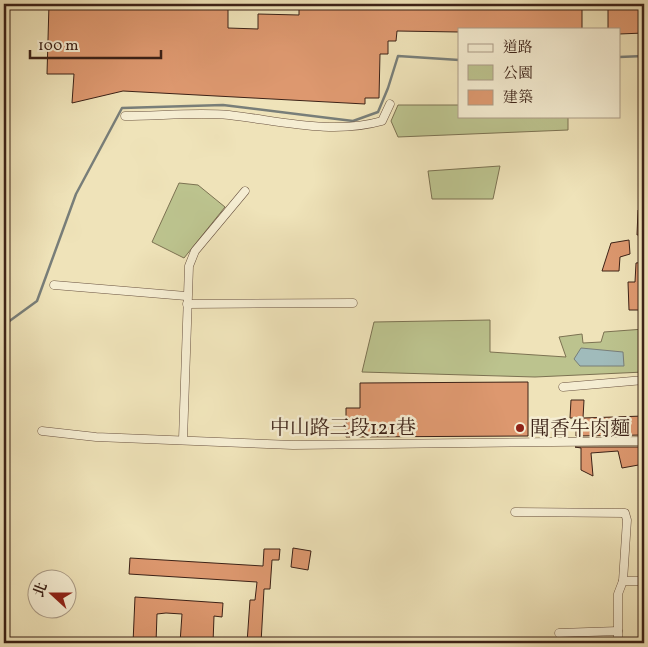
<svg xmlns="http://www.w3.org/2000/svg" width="648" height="647" viewBox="0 0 648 647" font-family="Vollkorn,'Noto Serif TC',serif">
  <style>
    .green { fill: #bcc38e; stroke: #7c7252 }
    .water { fill: #a0bbbb; stroke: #787e79 }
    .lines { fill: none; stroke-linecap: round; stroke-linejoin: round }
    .stream { stroke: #787e79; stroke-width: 2.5 }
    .building { fill: #dd986f; stroke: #3c2217 }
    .minor-casing { stroke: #695240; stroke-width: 9 }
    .minor { stroke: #f5edd2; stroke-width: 8 }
    .poi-dot { fill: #8f2418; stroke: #f5edd2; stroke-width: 2 }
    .labels { text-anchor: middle; stroke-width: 5; stroke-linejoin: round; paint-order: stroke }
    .street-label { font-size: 20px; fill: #3c2217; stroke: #f5edd2 }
    .poi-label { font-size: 20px; fill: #3c2217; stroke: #f5edd2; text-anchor: start }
  </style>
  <rect width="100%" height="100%" fill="#efe3b9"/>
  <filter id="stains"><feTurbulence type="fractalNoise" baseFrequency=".004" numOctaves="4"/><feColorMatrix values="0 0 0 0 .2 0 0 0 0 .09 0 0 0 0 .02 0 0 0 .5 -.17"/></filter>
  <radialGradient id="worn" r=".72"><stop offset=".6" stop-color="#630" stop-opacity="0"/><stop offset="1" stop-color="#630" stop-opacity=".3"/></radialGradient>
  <!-- green -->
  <g class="green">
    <path d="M398 105H459V116H568V130L398 137 391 121Z"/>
    <path d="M500 166 493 199H432L428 171Z"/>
    <path d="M179 183 198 185 225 207 184 258 152 242Z"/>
    <path d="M490 320V352L566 357 559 337 582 334 583 343 601 342 604 332 644 329V372L535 377 362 372 374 322Z"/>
  </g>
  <!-- water -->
  <path class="water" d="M581 348 623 352 624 366H580L574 359Z"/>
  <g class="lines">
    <!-- stream -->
    <g class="stream">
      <path d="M619 57 644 56"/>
      <path d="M4 325 37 301 76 194 122 108 223 105 353 121 378 112 388 88 398 56 459 60"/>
    </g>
  </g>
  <!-- building -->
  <g class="building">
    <path d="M49 4H228V28L258 29V14L299 15V4H582V29H459V32L397 31 396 41H388V54H380L379 98H365V104L123 91 72 103 74 74H47Z"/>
    <path d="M608 4H644V33L619 34V29H608Z"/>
    <path d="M638 210H644V234L637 235Z"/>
    <path d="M629 240 630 254 620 257 619 271H602L611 243Z"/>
    <path d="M644 262V310H629L628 282H635L636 263Z"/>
    <path d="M528 382V436L346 437V408H360V383Z"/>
    <path d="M571 400H584L583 418 644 416V435L576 436V418H570Z"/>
    <path d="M575 447H644V464L622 468 618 451 591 453 593 476 581 470V448Z"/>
    <path d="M293 548 311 551 308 570 291 567Z"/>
    <path d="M264 549H280L279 560H272L270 589H264L261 643H247L250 600H255L257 582 129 574 130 558 263 566Z"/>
    <path d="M135 597 223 603 222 617 214 616 213 643H180L182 614 166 613 157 614 156 643H133Z"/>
  </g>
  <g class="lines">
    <defs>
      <g id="minor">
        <path d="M125 116C159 116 196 112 229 115 281 121 332 135 382 121L390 104"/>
        <path d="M54 285 186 296"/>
        <path d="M187 304 353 303"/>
        <path d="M563 387 644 380"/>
        <path d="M42 431 96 437 293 445 644 441"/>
        <path d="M183 439 189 266 195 251 245 191"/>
        <path d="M515 512 625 513 627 520 623 581 618 594V643"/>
        <path d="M623 581H644"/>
        <path d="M559 633 618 631"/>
      </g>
    </defs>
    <!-- minor casing -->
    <use href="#minor" class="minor-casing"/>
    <!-- minor -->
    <use href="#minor" class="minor"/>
  </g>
  <!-- markers -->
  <circle class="poi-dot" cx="520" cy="428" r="5"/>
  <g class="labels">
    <!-- street labels -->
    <g class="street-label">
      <text x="343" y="434">中山路三段121巷</text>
    </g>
    <!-- poi labels -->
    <g class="poi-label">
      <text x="530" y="435">聞香牛肉麵</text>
    </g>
  </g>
  <!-- margin -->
  <rect width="648" height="647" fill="none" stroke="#efe3b9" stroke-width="20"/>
  <rect x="5" y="5" width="638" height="637" fill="none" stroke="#3c2217" stroke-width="2.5"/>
  <rect x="10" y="10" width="628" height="627" fill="none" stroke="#3c2217"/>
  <!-- legend -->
  <rect x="458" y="28" width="162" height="90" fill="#f5edd2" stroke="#ab9c87"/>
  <rect x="468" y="44" width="25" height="8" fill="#f5edd2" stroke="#ab9c87"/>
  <text x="503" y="52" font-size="15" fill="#3c2217">道路</text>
  <rect x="468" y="65" width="25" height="15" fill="#bcc38e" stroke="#ab9c87"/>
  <text x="503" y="78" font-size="15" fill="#3c2217">公園</text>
  <rect x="468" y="90" width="25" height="15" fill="#dd986f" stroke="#ab9c87"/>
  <text x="503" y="102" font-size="15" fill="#3c2217">建築</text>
  <!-- north arrow -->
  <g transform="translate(52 594) rotate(291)"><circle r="24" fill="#f5edd2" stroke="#ab9c87"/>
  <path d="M0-4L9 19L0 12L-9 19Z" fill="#8f2418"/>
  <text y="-8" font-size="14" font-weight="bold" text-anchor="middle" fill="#3c2217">北</text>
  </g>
  <!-- scale -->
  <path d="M30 50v8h131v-8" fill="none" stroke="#3c2217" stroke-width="2.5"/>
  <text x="38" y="50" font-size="15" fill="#3c2217" stroke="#f5edd2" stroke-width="4" paint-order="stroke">100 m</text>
  <rect width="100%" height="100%" filter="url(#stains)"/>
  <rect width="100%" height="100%" fill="url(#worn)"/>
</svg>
